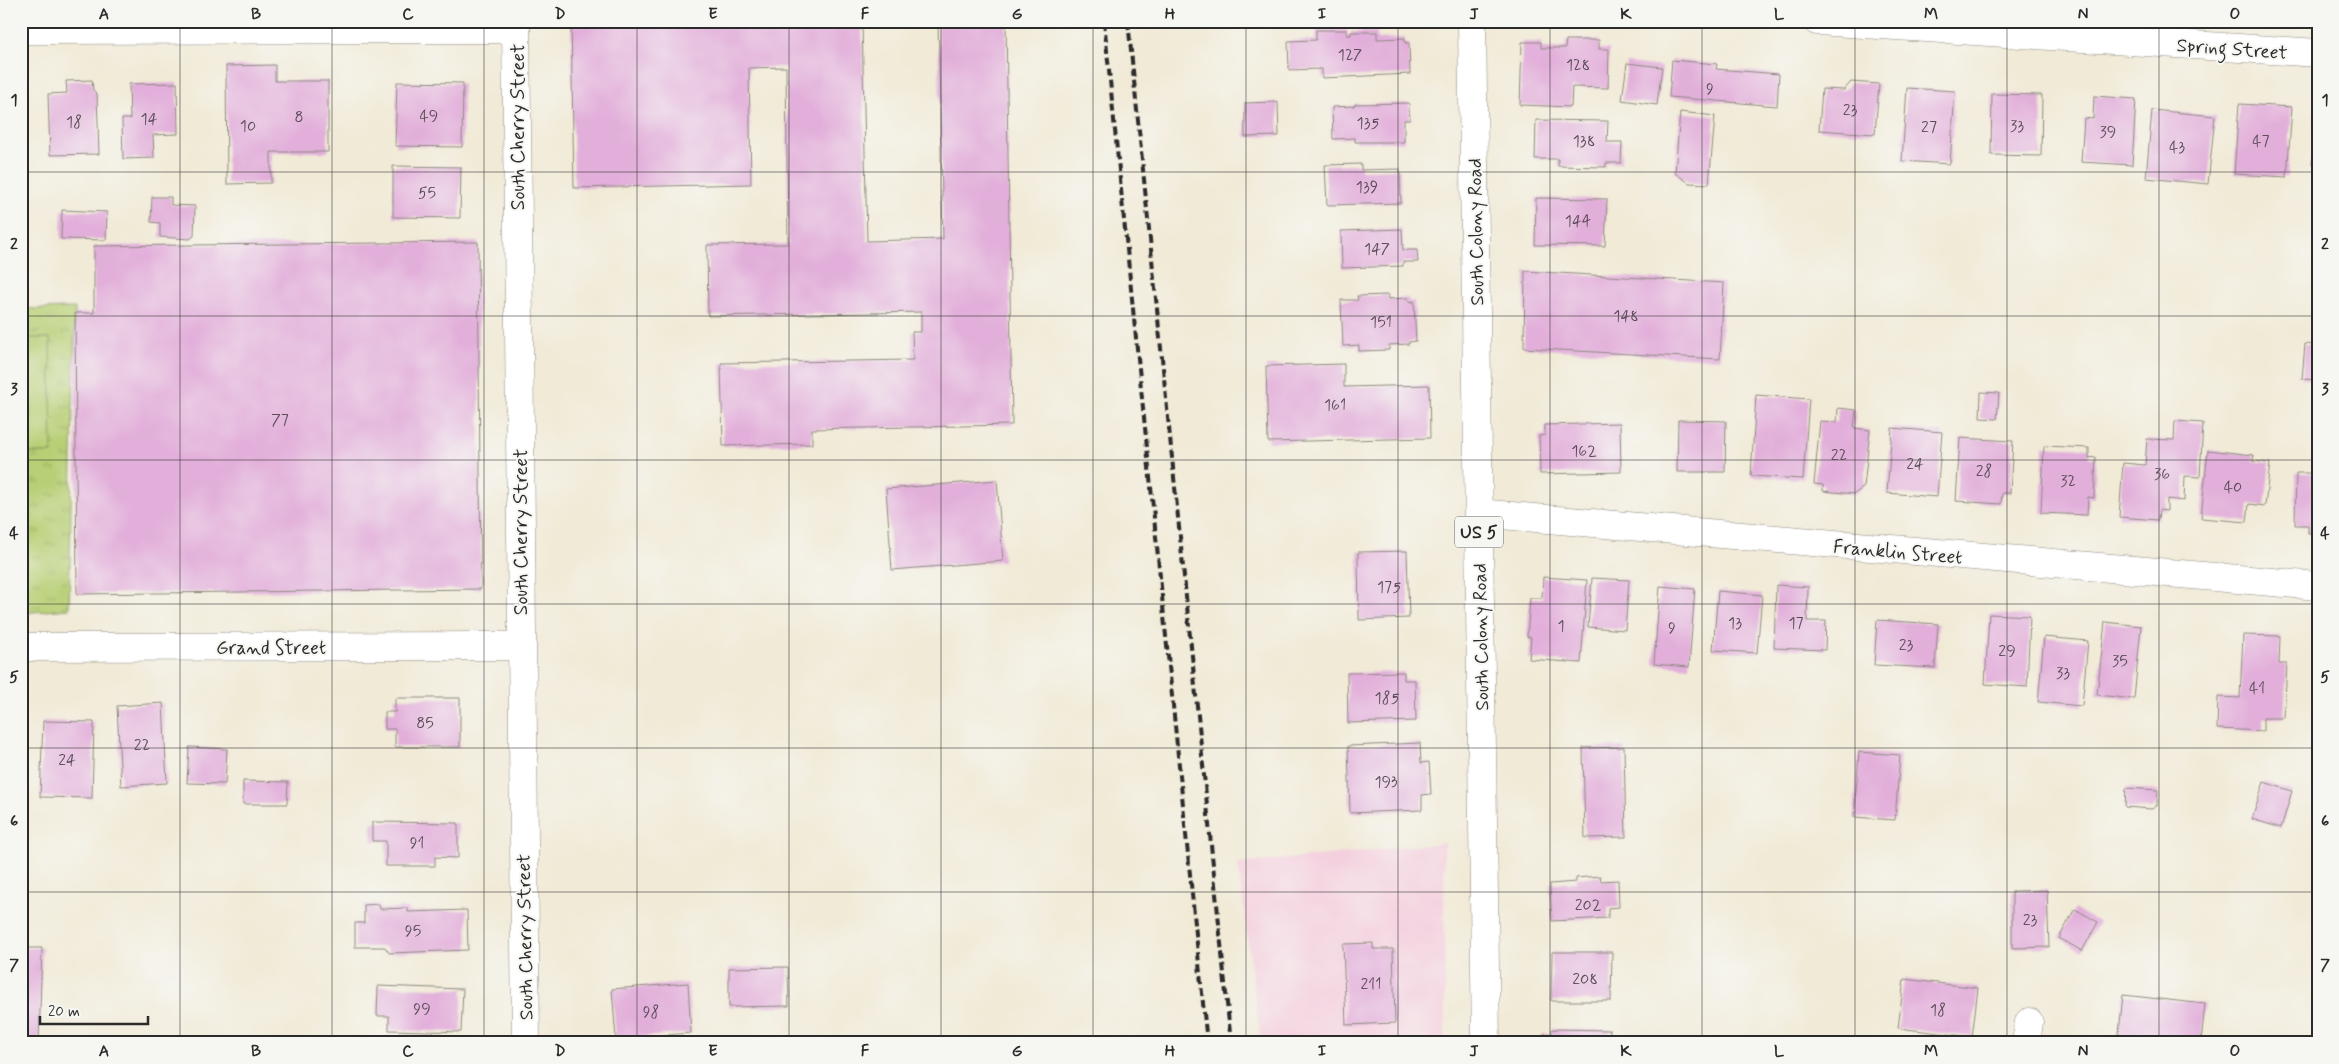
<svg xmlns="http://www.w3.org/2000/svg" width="2339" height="1064" viewBox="0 0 2339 1064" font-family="Mynerve,sans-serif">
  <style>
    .built { fill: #f4cfde }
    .park { fill: url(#park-tufts); stroke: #717d50 }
    .garden { fill: #b7cf74; stroke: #717d50 }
    .building { fill: #e2aeda }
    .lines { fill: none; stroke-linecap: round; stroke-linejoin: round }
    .minor-casing { stroke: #8e8a81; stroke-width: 29 }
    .primary-casing { stroke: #8e8a81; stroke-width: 29 }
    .minor { stroke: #fff; stroke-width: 28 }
    .primary { stroke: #fff; stroke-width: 28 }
    .rail { stroke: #2b2b2b; stroke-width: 4; stroke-dasharray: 8 4; stroke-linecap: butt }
    .grid { fill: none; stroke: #2b2b2b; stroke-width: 1; stroke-opacity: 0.55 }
    .labels { text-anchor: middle; stroke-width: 4; stroke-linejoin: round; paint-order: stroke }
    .number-label { font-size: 16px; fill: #594c57 }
    .shield { fill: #f6f6f2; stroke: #686867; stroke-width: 1 }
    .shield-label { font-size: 18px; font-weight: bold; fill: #2b2b2b }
    .street-label { font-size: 19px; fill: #2b2b2b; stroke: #f6f6f2 }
    .neatline { fill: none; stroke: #2b2b2b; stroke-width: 2 }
    .grid-label { font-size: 16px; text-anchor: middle; font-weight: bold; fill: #2b2b2b }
  </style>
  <defs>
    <pattern id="park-tufts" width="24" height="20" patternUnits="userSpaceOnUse" patternTransform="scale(1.25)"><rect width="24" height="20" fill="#b7cf74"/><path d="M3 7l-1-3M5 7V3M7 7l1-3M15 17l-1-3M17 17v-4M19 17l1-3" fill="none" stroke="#9eb265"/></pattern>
  </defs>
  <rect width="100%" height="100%" fill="#f6f6f2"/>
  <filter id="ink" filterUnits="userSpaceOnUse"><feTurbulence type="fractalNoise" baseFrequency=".02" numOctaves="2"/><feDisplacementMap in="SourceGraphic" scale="10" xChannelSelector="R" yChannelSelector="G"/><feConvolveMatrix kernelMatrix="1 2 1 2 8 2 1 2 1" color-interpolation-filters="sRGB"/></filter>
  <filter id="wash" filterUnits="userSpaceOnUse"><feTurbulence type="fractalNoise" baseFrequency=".0096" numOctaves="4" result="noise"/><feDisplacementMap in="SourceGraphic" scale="20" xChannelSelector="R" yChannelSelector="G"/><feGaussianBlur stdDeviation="1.12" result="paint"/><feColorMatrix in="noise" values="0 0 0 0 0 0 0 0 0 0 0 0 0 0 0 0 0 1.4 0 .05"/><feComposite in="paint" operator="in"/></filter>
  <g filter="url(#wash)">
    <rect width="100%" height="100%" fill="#f1ead7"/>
    <!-- built -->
    <path class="built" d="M1444 843 1445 1043H1261L1238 864Z"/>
    <!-- park -->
    <path class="park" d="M75 308 69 609 21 613V309Z"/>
    <!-- garden -->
    <path class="garden" d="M21 338H50L52 453H21Z"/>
    <g id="blocks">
      <!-- building -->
      <g class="building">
        <path d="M571 21H862L867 241 943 239 938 21H1006L1012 425 812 429V444L723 446 721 363 913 360 912 332H921V312L708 316 707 245 788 244 786 67 749 68 751 184 574 188Z"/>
        <path d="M1316 30H1347V35H1351V32H1377V39L1405 38V43H1409L1410 74 1322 78V69L1289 70 1288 41 1316 40Z"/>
        <path d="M1566 40H1599V49H1609L1608 88 1572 87 1571 107 1520 105 1522 42H1541V48H1565Z"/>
        <path d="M1672 60 1717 64 1716 69 1779 74 1777 106 1669 97Z"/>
        <path d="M1627 63 1662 67 1657 105 1622 100Z"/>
        <path d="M275 65V81H328V152H271V183L227 184 226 66Z"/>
        <path d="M92 80 93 90 97 94 99 154 50 155 48 94 67 93 66 81Z"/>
        <path d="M397 82 463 83 462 147 395 146Z"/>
        <path d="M1851 82 1879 84 1875 134 1819 130 1822 89 1844 90Z"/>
        <path d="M177 83 178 134 153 135 154 158 123 159 122 119H130L129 84Z"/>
        <path d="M1907 88 1955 91 1950 164 1902 161Z"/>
        <path d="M1992 94 2042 95 2041 156 1991 155Z"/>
        <path d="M2094 96 2136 99 2132 165 2081 162 2084 118 2093 119Z"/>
        <path d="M1278 102 1279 136 1245 137V103Z"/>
        <path d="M1409 103 1410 120H1404V142H1355V138L1333 139 1332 107 1354 106 1355 104Z"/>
        <path d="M2239 104 2292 107 2287 177 2234 174Z"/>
        <path d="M2152 110 2215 116 2208 184 2146 178Z"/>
        <path d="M1680 112 1715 116 1709 184 1689 183 1675 173Z"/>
        <path d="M2315 114H2318V164H2312Z"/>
        <path d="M1536 120 1608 121 1607 142H1622L1621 163H1606V167L1558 166V159H1535Z"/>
        <path d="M1361 164V170L1400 169 1401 203 1327 205 1325 165Z"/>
        <path d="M393 166 461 167 460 218 393 217Z"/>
        <path d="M152 197H171V205L195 206 194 236 190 239 160 237V223L151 222Z"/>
        <path d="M1536 198 1607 199 1605 246 1535 245Z"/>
        <path d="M62 210 107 212 106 240 61 239Z"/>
        <path d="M1402 229 1403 250H1417L1418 262H1403V266L1342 268 1341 231Z"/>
        <path d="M478 242 481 589 77 594 75 313H94V246Z"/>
        <path d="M1525 271 1724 283 1720 359 1524 348Z"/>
        <path d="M1388 295V299L1408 298 1409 302 1414 301 1416 341 1409 342V344L1389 345V350L1359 351V345L1343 346 1341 300H1358L1357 296Z"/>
        <path d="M2305 344 2318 345V380L2302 379Z"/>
        <path d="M1344 364V387L1429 385 1430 438 1268 442 1266 366Z"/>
        <path d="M1981 392 1999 393 1997 419 1980 418Z"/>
        <path d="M1756 395 1809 399 1803 479 1751 476Z"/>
        <path d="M1838 408 1856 410 1854 428 1870 430 1864 487 1854 494 1823 491V485L1814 484 1820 421 1837 422Z"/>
        <path d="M1678 420 1726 421 1725 472H1677Z"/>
        <path d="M2175 421 2203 423 2200 477 2185 476 2184 501 2167 499V511L2159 510 2158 520 2119 517 2123 463 2145 465 2147 439 2174 440Z"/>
        <path d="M1620 423 1621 472 1540 474 1539 436 1545 435V425Z"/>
        <path d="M1892 428 1942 432 1937 497 1887 493Z"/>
        <path d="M1960 438 2013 441 2010 493H2002L2001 504 1956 501Z"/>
        <path d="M2044 446 2089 448V458L2096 457 2094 498 2088 497 2087 515 2041 513Z"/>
        <path d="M2208 450 2254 455 2253 461 2270 463 2265 506 2249 504 2247 522 2201 518Z"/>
        <path d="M2296 473H2318V533H2308V525H2295Z"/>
        <path d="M997 480 1003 561 892 570 886 489Z"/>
        <path d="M1407 551 1409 618 1359 620 1358 552Z"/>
        <path d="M1543 577 1587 580 1581 663 1529 659 1531 637H1527L1530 598H1542Z"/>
        <path d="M1592 578 1629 580 1625 630 1588 627Z"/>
        <path d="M1776 585 1808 587 1807 621H1826L1825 650 1774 648Z"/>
        <path d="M1660 586 1695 589 1689 667 1654 664Z"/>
        <path d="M1718 591 1762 595 1757 653 1713 650Z"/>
        <path d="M1989 614 2030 616 2027 687 1985 684Z"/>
        <path d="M1877 620 1938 624 1935 668 1874 665Z"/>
        <path d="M2105 622 2141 626 2134 699 2097 695Z"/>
        <path d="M2243 635 2280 636 2279 664H2287L2284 718H2263V731L2217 729 2218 697 2240 698Z"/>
        <path d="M2044 637 2088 641 2082 706 2038 702Z"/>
        <path d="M1404 672V680H1415L1416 721 1348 723 1347 673Z"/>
        <path d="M395 698H460V747H395V729H385V712H395Z"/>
        <path d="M163 703 167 783 121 786 117 706Z"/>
        <path d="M43 721 94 722 92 798 40 797Z"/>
        <path d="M1420 743 1421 763 1429 762 1431 794 1422 795V810L1350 813 1348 746Z"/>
        <path d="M189 747 227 749 225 784 187 783Z"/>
        <path d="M1624 747 1626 837 1585 838 1583 748Z"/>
        <path d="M1859 752 1900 755 1895 820 1854 817Z"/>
        <path d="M243 781 288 782 287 804H243Z"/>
        <path d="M2264 782 2292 791 2281 828 2252 819Z"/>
        <path d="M2126 788 2158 790 2157 805 2152 809 2125 807Z"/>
        <path d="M372 822 458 823V858L435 857V866H386V841H372Z"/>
        <path d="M1600 876 1601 881 1618 880 1619 907 1608 908V918L1552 921 1550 884 1576 882V878Z"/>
        <path d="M2047 890 2049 947 2012 948V891Z"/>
        <path d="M379 904 380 909 408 908V912L467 910 468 950 389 953 385 947H355V923H364V905Z"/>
        <path d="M2075 909 2098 922 2082 951 2059 938Z"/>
        <path d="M1373 943V949H1393L1395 1023 1346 1025 1343 944Z"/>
        <path d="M21 948H42L39 1043H21Z"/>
        <path d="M1552 952H1612L1611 1001H1551Z"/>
        <path d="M788 967 789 1006 729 1007V968Z"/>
        <path d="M1904 979 1978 988 1972 1037 1898 1028Z"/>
        <path d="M688 983 691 1033 616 1039 612 989Z"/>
        <path d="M378 986 463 989 461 1032 389 1030V1016H377Z"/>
        <path d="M2123 995 2205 1004 2201 1043H2118Z"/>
        <path d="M1552 1029 1610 1030 1609 1043H1543V1034H1552Z"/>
      </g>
    </g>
  </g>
  <g filter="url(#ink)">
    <use href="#blocks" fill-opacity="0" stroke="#8e8a81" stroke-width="1"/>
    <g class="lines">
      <defs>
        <g id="minor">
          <path d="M516 21 526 1043"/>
          <path d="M1817 21 2318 53"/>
          <path d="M21 30 516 29"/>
          <path d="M1478 513 2318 586"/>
          <path d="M21 647 521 646"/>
          <path d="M2026 1043 2029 1022"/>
        </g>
        <path id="primary" d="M1472 21 1486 1043"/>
      </defs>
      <!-- minor casing -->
      <use href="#minor" class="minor-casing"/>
      <!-- primary casing -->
      <use href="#primary" class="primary-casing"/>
      <!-- minor -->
      <use href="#minor" class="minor"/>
      <!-- primary -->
      <use href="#primary" class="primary"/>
      <!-- rail -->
      <g class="rail">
        <path d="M1104 21 1207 1043"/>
        <path d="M1128 21 1231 1043"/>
      </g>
    </g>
  </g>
  <!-- grid -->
  <path class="grid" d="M180 21V1043M332 21V1043M484 21V1043M637 21V1043M789 21V1043M941 21V1043M1093 21V1043M1246 21V1043M1398 21V1043M1550 21V1043M1702 21V1043M1855 21V1043M2007 21V1043M2159 21V1043M21 172H2318M21 316H2318M21 460H2318M21 604H2318M21 748H2318M21 892H2318"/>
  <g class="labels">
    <!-- number labels -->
    <g class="number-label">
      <text x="1350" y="60">127</text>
      <text x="1578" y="70">128</text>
      <text x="1710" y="94">9</text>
      <text x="1850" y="115">23</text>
      <text x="429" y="121">49</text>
      <text x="299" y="122">8</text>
      <text x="149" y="124">14</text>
      <text x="74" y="127">18</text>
      <text x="1368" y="128">135</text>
      <text x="248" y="131">10</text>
      <text x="2017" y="131">33</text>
      <text x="1929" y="132">27</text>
      <text x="2108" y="137">39</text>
      <text x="1584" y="146">138</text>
      <text x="2261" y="146">47</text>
      <text x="2177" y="152">43</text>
      <text x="1367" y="192">139</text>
      <text x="427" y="198">55</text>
      <text x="1578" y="226">144</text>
      <text x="1377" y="254">147</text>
      <text x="1626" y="321">148</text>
      <text x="1381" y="327">151</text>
      <text x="1335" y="410">161</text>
      <text x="280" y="425">77</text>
      <text x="1584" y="456">162</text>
      <text x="1839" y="460">22</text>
      <text x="1915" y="469">24</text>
      <text x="1984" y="476">28</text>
      <text x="2162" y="479">36</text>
      <text x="2068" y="486">32</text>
      <text x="2233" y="492">40</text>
      <text x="1389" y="592">175</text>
      <text x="1735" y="628">13</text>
      <text x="1796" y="628">17</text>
      <text x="1561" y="631">1</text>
      <text x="1672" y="633">9</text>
      <text x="1906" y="650">23</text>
      <text x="2007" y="656">29</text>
      <text x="2120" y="666">35</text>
      <text x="2063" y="678">33</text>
      <text x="2257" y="693">41</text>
      <text x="1387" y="703">185</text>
      <text x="425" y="728">85</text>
      <text x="142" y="750">22</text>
      <text x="67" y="765">24</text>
      <text x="1386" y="787">193</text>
      <text x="417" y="848">91</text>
      <text x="1588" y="910">202</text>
      <text x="2030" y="925">23</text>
      <text x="413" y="936">95</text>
      <text x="1585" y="984">208</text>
      <text x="1371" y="989">211</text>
      <text x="422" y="1014">99</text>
      <text x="1938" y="1015">18</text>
      <text x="651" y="1017">98</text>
    </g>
    <!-- shield labels -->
    <rect class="shield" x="1455" y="516.5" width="48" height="31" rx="4"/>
    <g class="shield-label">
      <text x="1479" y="538">US 5</text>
    </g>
    <!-- street labels -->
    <g class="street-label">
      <text transform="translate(2232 48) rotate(4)" y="7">Spring Street</text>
      <text transform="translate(517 127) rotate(-90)" y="7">South Cherry Street</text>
      <text transform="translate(1475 232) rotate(-91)" y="7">South Colony Road</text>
      <text transform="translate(520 532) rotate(-90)" y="7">South Cherry Street</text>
      <text transform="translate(1898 551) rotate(5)" y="7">Franklin Street</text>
      <text transform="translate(1480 637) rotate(-91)" y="7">South Colony Road</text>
      <text x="271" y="654">Grand Street</text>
      <text transform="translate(524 937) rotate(-91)" y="7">South Cherry Street</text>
    </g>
  </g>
  <!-- margin -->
  <rect width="2339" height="1064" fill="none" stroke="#f6f6f2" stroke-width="55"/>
  <!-- scale -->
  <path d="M40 1016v8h108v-8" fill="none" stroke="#2b2b2b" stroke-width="2.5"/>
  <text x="48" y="1016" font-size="15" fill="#2b2b2b" stroke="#f6f6f2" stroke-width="4" paint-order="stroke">20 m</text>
  <rect x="28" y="28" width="2284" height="1008" class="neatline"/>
  <g class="grid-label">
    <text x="104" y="19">A</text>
    <text x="256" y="19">B</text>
    <text x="408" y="19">C</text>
    <text x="560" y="19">D</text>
    <text x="713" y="19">E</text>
    <text x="865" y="19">F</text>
    <text x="1017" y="19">G</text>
    <text x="1170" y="19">H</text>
    <text x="1322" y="19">I</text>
    <text x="1474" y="19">J</text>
    <text x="1626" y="19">K</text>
    <text x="1779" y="19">L</text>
    <text x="1931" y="19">M</text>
    <text x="2083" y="19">N</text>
    <text x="2235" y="19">O</text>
    <text x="14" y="105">1</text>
    <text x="2325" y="105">1</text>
    <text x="14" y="249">2</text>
    <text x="2325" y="249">2</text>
    <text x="14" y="394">3</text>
    <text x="2325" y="394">3</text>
    <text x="14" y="538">4</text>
    <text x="2325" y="538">4</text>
    <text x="14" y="682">5</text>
    <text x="2325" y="682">5</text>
    <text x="14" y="826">6</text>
    <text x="2325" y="826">6</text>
    <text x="14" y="970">7</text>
    <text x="2325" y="970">7</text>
    <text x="104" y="1056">A</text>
    <text x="256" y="1056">B</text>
    <text x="408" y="1056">C</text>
    <text x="560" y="1056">D</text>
    <text x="713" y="1056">E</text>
    <text x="865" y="1056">F</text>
    <text x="1017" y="1056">G</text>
    <text x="1170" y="1056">H</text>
    <text x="1322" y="1056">I</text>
    <text x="1474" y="1056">J</text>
    <text x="1626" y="1056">K</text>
    <text x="1779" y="1056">L</text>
    <text x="1931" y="1056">M</text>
    <text x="2083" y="1056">N</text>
    <text x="2235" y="1056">O</text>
  </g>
</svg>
